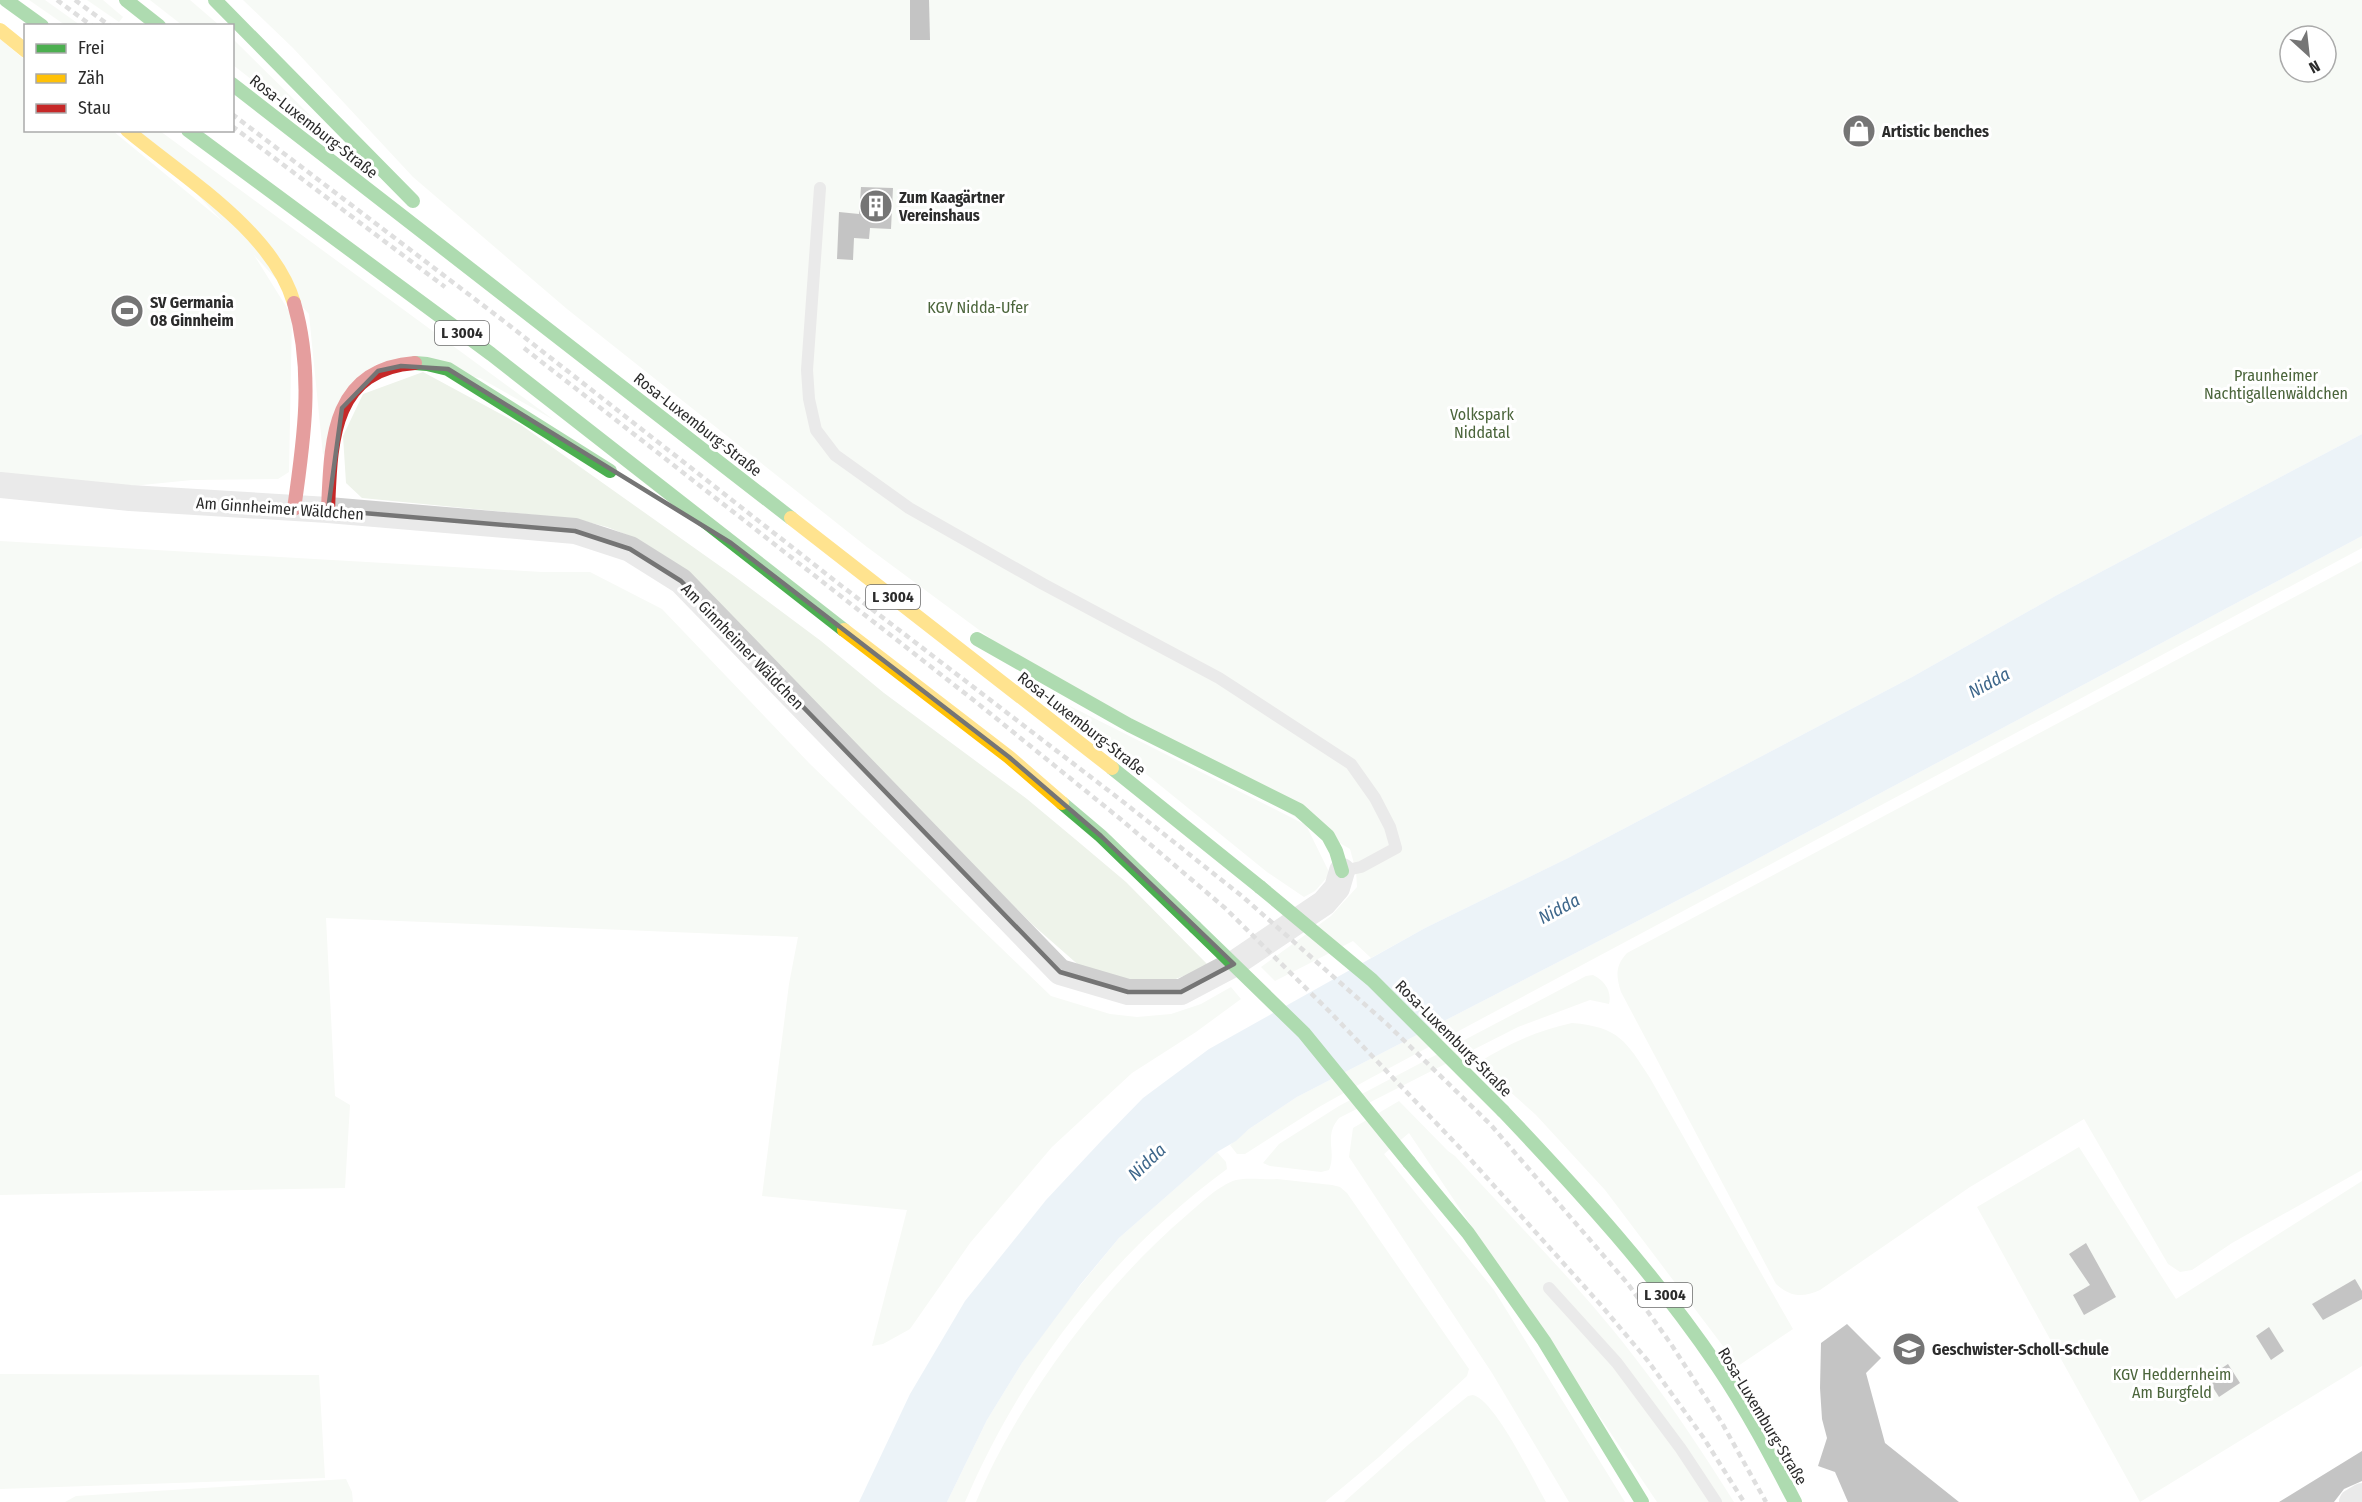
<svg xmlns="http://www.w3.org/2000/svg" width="2362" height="1502" viewBox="0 0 2362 1502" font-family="'Fira Sans Condensed',sans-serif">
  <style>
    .green { fill: #eef3ea; fill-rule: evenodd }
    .water { fill: #d6e4f0 }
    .building { fill: #7d7d7d }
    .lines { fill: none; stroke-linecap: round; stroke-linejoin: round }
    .lane { stroke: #d0d0d0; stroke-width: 12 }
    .street { stroke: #d0d0d0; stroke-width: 26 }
    .fast { stroke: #4caf50; stroke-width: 14 }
    .slow { stroke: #ffc107; stroke-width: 14 }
    .jam { stroke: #c62828; stroke-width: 14 }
    .rail { stroke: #b8b8b8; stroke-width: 4.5; stroke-dasharray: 6 4.5; stroke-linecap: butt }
    .fast-bridge { stroke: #4caf50; stroke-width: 14 }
    .marked { fill: none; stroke: #757575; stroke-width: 4.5; stroke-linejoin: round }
    .labels { text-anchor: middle; stroke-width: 6; stroke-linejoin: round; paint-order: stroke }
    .shield { fill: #fff; stroke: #6b6b6b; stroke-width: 1.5 }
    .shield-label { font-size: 15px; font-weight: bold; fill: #2b2b2b }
    .street-label { font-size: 16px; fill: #2b2b2b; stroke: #fff }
    .poi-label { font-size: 16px; font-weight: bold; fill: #2b2b2b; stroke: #fff; text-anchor: start }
    .park-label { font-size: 16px; fill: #4b653b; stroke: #fff }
    .water-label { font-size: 18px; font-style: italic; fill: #3d668a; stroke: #fff }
  </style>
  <rect width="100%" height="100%" fill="#fff"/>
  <!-- green -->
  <g class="green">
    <path d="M29 0H45L80 25H65Z"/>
    <path d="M87 0H103L123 17 119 22Z"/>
    <path d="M150 0H190L219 25H182Z"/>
    <path d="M243 0H2362V434L2057 595 1912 677 1568 858 1425 928 1371 958 1353 941 1275 981 1261 967 1331 916 1357 887 1356 871 1350 849 994 641 867 547 567 309 413 177 293 48ZM2290 36H2326V72H2290Z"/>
    <path d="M232 38 324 129 320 133 233 65Z"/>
    <path d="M0 39 25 60 26 130 113 131 244 239 292 316 289 472 278 479 192 480 122 487 0 478Z"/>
    <path d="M138 131H160L554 420 480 378 376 364 323 455 309 314Z"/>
    <path d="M423 372 521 425 734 576 821 641 884 693 1027 799 1075 839 1126 882 1209 966 1168 982 1140 985 1091 976 1033 925 847 738 635 538 607 527 576 519 362 498 346 483 343 436 363 394Z"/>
    <path d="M2362 536V548L1367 1080 1319 1107 1245 1154H1237L1230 1145 1249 1129 1297 1097 1744 866Z"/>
    <path d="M0 541 542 572H590L662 609 810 764 1051 996 1110 1014 1137 1017 1171 1014 1201 1004 1231 987 1241 999 1196 1032 1132 1073 1052 1147 970 1243 910 1329 883 1344 872 1346 907 1210 762 1196 789 984 798 937 326 918 335 1096 350 1105 345 1188 0 1195Z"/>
    <path d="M2362 561V1170L2232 1243 2192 1270 2180 1272 2168 1264 2084 1119 1970 1187 1820 1290C1802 1298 1791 1297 1776 1284L1621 992C1616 976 1615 966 1627 953Z"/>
    <path d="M1050 696 1306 825 1330 874 1315 891 1304 897 1267 872Z"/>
    <path d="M1593 975C1605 981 1612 991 1609 1004L1590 1000 1518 1027 1339 1118C1323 1137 1337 1151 1329 1170L1321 1172 1270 1166 1263 1163 1279 1144 1339 1106 1586 976Z"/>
    <path d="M1572 1023C1619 1027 1626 1041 1650 1078L1793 1329 1738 1366 1605 1190 1536 1115 1478 1063C1507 1044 1539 1030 1572 1023Z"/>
    <path d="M1399 1101 1448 1151 1455 1156C1518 1225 1586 1292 1642 1367 1675 1410 1705 1456 1734 1502H1657L1409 1133 1384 1154 1494 1290 1625 1502H1569L1492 1373 1349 1157 1353 1128Z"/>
    <path d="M2079 1147 2176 1299 2362 1181V1366L2140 1502 1977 1207Z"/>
    <path d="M1217 1152 1226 1162 1227 1169C1110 1255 1022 1369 965 1502H947L987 1420 1022 1363 1053 1319 1119 1238Z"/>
    <path d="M1277 1179 1332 1185 1340 1187 1347 1193 1469 1369 1467 1376 1379 1457 1325 1502H976C1018 1400 1104 1285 1188 1214 1201 1203 1219 1185 1236 1180 1248 1177 1265 1180 1277 1179Z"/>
    <path d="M0 1374 319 1375 325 1478 0 1489Z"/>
    <path d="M1473 1395C1495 1400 1533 1480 1546 1502H1344L1408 1445 1468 1396Z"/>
    <path d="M346 1479 352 1492 353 1502H65L76 1496Z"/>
  </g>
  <!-- water -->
  <path class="water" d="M2362 434V536L1744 866 1297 1097 1249 1129 1236 1141 1217 1152 1192 1174 1119 1238 1080 1285 1022 1363 987 1420 947 1502H859L910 1394 965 1301 1046 1200 1103 1139 1143 1098 1209 1049 1425 928 1568 858 1912 677 2057 595Z"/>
  <!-- building -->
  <g class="building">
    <path d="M910 0H929L930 40H910Z"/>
    <path d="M861 187 893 188 891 229 870 228 869 239 854 238 853 260 837 259 839 212 859 214Z"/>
    <path d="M2086 1243 2116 1297 2084 1315 2073 1295 2090 1285 2069 1254Z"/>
    <path d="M2355 1279 2362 1291V1299L2323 1320 2312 1304Z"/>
    <path d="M1847 1324 1881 1358 1866 1373 1885 1443 1959 1502H1848L1835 1472 1818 1466 1827 1438 1822 1419 1820 1388 1821 1343Z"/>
    <path d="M2269 1327 2284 1351 2271 1360 2256 1336Z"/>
    <path d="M2228 1364 2240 1383 2219 1397 2207 1378Z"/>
    <path d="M2362 1451V1481L2344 1489 2334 1502H2279Z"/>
  </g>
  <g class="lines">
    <!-- lane -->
    <g class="lane">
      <path d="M820 188 807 370 809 399 816 430 835 455 909 508 1043 584 1219 678 1351 764 1375 798 1390 827 1396 848 1361 867 1342 871"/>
      <path d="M1549 1288 1617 1363 1681 1449 1716 1502"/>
    </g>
    <!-- street -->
    <g class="street">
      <path d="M0 485 130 498 328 510 575 531 630 549 681 581 1060 972 1128 992H1181L1232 965 1324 903 1337 888 1342 871"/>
      <path d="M2352 1502 2362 1496"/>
    </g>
    <!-- fast -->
    <g class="fast">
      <path d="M6 0 42 26"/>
      <path d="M126 0 159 26"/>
      <path d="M215 0 413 201"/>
      <path d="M232 84 791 518"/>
      <path d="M188 130 491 354 844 630"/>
      <path d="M415 363 427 364 448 369 610 471"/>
      <path d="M977 639 1129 725 1299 810 1328 836 1336 851 1342 871"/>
      <path d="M1112 768 1260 887"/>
      <path d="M1062 803 1101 836 1195 927"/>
      <path d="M1503 1111C1580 1192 1655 1274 1718 1367 1747 1410 1771 1456 1795 1502"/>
      <path d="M1409 1162 1468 1233 1544 1341 1642 1502"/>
    </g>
    <!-- slow -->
    <g class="slow">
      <path d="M0 30 26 51"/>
      <path d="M127 130C183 177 273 231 294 303"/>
      <path d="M791 518 1112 768"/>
      <path d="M844 630 1009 757 1062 803"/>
    </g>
    <!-- jam -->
    <g class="jam">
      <path d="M294 509C304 440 314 371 294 303"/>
      <path d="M328 510C331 444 330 369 415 363"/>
    </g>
    <!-- rail -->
    <g class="rail">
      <path d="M57 0 92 26"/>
      <path d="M75 0 110 26"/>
      <path d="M232 114 505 322 839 584 1126 804 1243 897 1387 1024 1491 1125 1628 1284 1671 1344 1722 1423 1766 1502"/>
      <path d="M232 126 445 287"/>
      <path d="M524 348 976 702 1118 817 1225 908 1330 1012 1462 1150 1600 1304 1648 1361 1703 1437 1744 1502"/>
    </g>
    <!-- fast-bridge -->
    <g class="fast-bridge">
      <path d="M1260 887 1372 980 1503 1111"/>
      <path d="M1195 927 1304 1033 1409 1162"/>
    </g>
  </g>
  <!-- marked area -->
  <path d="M0 0H2362V1502H0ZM401 366 448 369 731 543 1009 757 1101 836 1234 964 1181 992H1128L1060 972 681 581 630 549 575 531 328 510 342 408 378 371Z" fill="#fff" fill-opacity=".55" fill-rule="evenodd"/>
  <path class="marked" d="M401 366 448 369 731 543 1009 757 1101 836 1234 964 1181 992H1128L1060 972 681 581 630 549 575 531 328 510 342 408 378 371Z"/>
  <!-- icons -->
  <defs>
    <symbol id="shop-disc" viewBox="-11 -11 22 22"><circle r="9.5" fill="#757575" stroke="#fff"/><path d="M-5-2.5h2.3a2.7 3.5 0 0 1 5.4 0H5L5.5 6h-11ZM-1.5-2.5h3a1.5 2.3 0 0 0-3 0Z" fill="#fff"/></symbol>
    <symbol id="building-disc" viewBox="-11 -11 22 22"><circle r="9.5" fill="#757575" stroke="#fff"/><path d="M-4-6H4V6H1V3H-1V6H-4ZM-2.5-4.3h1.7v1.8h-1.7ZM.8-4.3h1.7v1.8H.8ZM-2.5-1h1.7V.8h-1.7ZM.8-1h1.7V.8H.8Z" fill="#fff"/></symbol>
    <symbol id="stadium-disc" viewBox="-11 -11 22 22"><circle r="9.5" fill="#757575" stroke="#fff"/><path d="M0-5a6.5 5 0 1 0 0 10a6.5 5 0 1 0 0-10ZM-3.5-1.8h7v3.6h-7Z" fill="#fff"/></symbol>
    <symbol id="school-disc" viewBox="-11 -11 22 22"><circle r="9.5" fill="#757575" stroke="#fff"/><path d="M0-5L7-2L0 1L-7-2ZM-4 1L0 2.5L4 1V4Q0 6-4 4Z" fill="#fff"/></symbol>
  </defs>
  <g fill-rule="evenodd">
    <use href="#shop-disc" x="1840" y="112" width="38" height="38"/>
    <use href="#building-disc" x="857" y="187" width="38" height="38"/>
    <use href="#stadium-disc" x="108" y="292" width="38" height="38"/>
    <use href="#school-disc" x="1890" y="1330" width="38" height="38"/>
  </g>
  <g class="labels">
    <!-- shield labels -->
    <g class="shield">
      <rect x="435" y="321" width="54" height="24" rx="4.5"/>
      <rect x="866" y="585" width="54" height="24" rx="4.5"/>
      <rect x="1638" y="1283" width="54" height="24" rx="4.5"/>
    </g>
    <g class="shield-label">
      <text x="462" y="338">L 3004</text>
      <text x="893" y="602">L 3004</text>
      <text x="1665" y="1300">L 3004</text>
    </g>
    <!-- street labels -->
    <g class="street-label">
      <text transform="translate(314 126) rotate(38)" y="6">Rosa-Luxemburg-Straße</text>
      <text transform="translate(698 424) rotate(38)" y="6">Rosa-Luxemburg-Straße</text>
      <text transform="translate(280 508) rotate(4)" y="6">Am Ginnheimer Wäldchen</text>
      <text transform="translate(743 646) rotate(46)" y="6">Am Ginnheimer Wäldchen</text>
      <text transform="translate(1082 723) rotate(38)" y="6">Rosa-Luxemburg-Straße</text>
      <text transform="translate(1454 1038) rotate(45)" y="6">Rosa-Luxemburg-Straße</text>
      <text transform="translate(1763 1416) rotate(59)" y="6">Rosa-Luxemburg-Straße</text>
    </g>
    <!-- poi labels -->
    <g class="poi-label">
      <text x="1882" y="137">Artistic benches</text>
      <text x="899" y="203">Zum Kaagärtner<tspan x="899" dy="18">Vereinshaus</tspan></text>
      <text x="150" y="308">SV Germania<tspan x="150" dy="18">08 Ginnheim</tspan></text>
      <text x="1932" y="1355">Geschwister-Scholl-Schule</text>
    </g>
    <!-- park labels -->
    <g class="park-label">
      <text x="978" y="313">KGV Nidda-Ufer</text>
      <text x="2276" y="381">Praunheimer<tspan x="2276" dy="18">Nachtigallenwäldchen</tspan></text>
      <text x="1482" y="420">Volkspark<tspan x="1482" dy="18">Niddatal</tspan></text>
      <text x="2172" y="1380">KGV Heddernheim<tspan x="2172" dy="18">Am Burgfeld</tspan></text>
    </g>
    <!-- water labels -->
    <g class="water-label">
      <text transform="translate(1989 683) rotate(-28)" y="6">Nidda</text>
      <text transform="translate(1559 909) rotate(-28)" y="6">Nidda</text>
      <text transform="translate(1147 1162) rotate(-43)" y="6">Nidda</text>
    </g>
  </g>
  <!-- legend -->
  <rect x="24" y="24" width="210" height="108" fill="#ffffff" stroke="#aaaaaa" stroke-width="1.5"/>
  <rect x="36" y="44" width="30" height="9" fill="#4caf50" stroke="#aaaaaa" stroke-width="1.5"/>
  <text x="78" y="54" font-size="18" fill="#2b2b2b">Frei</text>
  <rect x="36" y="74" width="30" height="9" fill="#ffc107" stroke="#aaaaaa" stroke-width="1.5"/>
  <text x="78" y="84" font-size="18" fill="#2b2b2b">Zäh</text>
  <rect x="36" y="104" width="30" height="9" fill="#c62828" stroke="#aaaaaa" stroke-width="1.5"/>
  <text x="78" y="114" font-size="18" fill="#2b2b2b">Stau</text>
  <!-- north arrow -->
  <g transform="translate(2308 54) rotate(153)"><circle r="28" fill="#ffffff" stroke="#aaaaaa" stroke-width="1.5"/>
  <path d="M0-4.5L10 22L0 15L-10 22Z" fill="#757575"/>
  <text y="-9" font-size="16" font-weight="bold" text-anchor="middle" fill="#2b2b2b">N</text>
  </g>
</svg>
